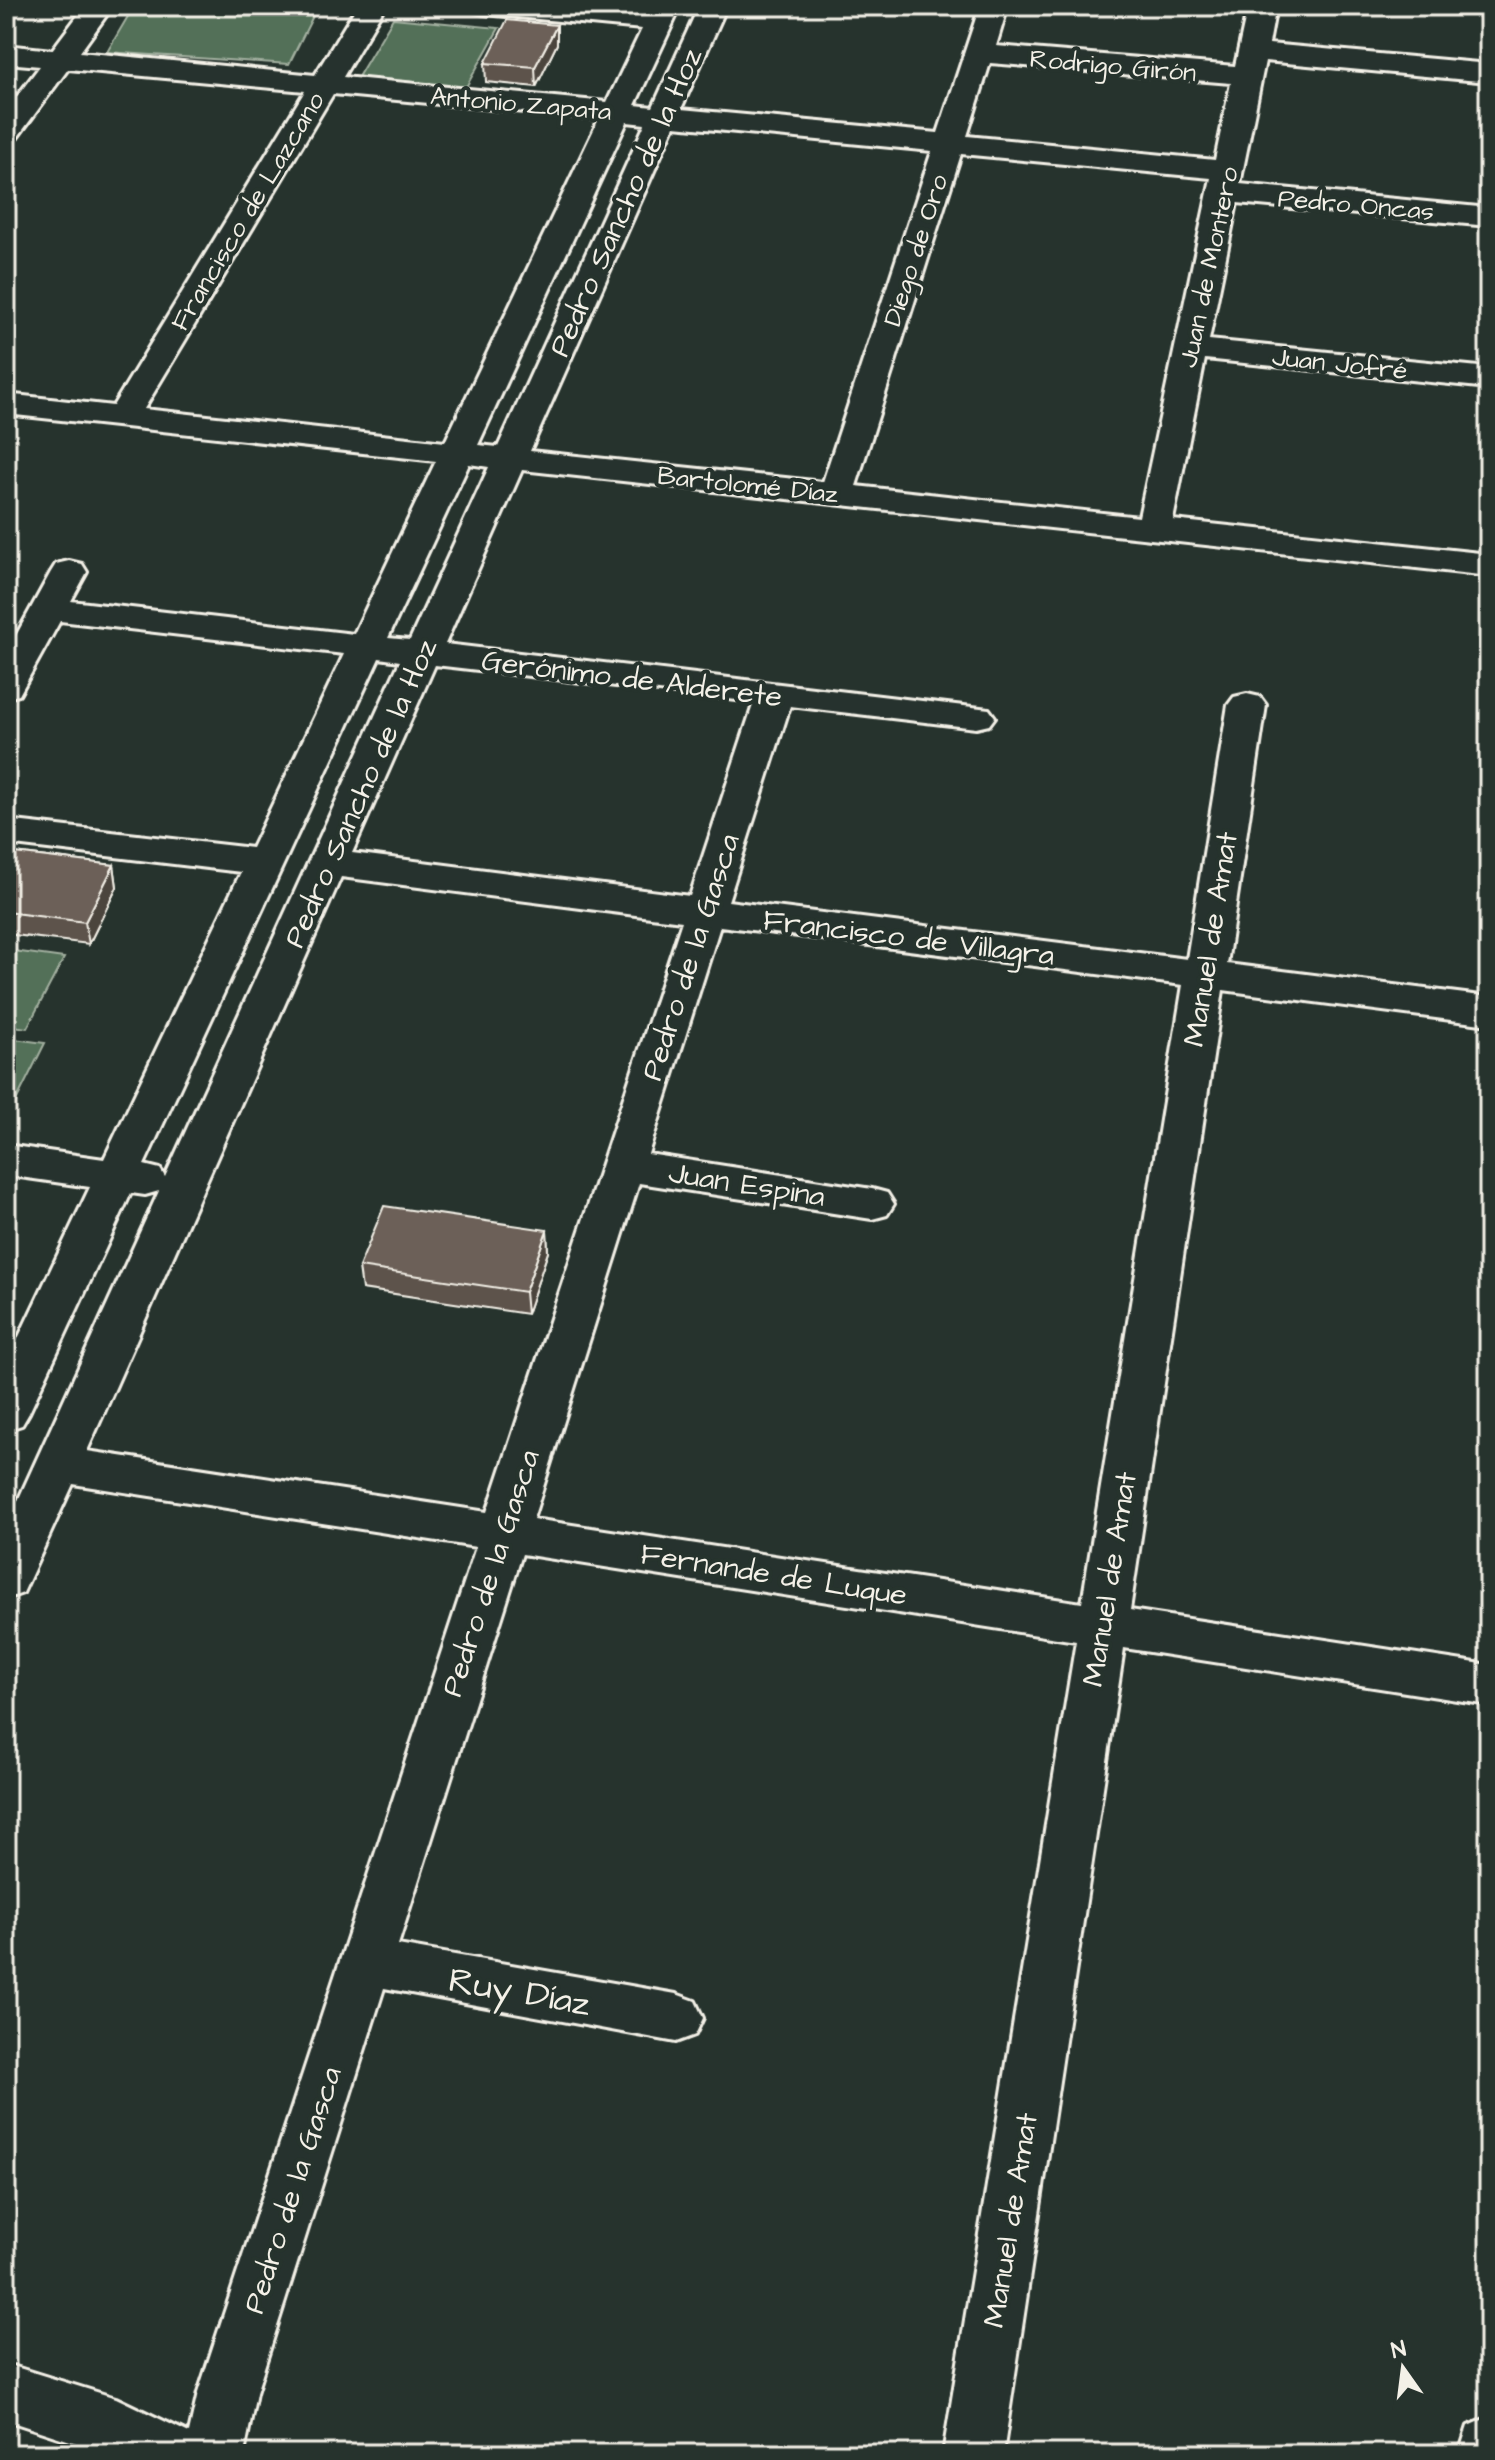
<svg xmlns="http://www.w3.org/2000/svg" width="1495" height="2460" viewBox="0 0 1495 2460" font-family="'Architects Daughter',sans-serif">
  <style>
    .green { fill: #527058; stroke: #a3b0a0; stroke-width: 2 }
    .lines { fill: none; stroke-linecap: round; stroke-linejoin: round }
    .minor-casing { stroke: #f4f1e8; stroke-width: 6 }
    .minor { fill: #26332d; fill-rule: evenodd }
    .wall { fill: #5d534c; stroke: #f4f1e8; stroke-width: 2 }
    .shaded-wall { fill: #4c443e; stroke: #f4f1e8; stroke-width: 2 }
    .building { fill: #6c6158; stroke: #f4f1e8; stroke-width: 2 }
    .labels { text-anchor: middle; stroke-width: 8; stroke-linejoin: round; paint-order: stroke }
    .far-street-label { font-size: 26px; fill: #f4f1e8; stroke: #26332d }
    .street-label { font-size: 30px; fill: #f4f1e8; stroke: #26332d }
    .near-street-label { font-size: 36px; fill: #f4f1e8; stroke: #26332d }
  </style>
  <rect width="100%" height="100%" fill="#26332d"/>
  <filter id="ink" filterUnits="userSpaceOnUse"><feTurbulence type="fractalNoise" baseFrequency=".0125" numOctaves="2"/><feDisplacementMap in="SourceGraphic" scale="16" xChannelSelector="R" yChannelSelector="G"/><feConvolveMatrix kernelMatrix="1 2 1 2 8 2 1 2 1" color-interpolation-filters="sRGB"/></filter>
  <g filter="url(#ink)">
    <!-- green -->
    <g class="green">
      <path d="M134 6H157L313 16 289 64 107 52Z"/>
      <path d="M393 18 499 28 466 87 358 77Z"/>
      <path d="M6 950 64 958 27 1028 6 1025Z"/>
      <path d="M6 1038 45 1043 6 1121Z"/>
    </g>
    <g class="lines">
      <defs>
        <g id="minor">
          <path d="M85 6H113L80 52 315 75 357 6H385L343 77 607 102 642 29 485 14 475 12 471 6H578L650 13 653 6H681L635 105 653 107 699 6H727L681 109 938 133 980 6H1008L996 46 1235 66 1248 6H1276L1269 44 1489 64V82L1265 61 1240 184 1489 208V226L1237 203 1209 340 1489 368V388L1205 359 1173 520 1489 554V576L522 470 445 644 989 709 995 717 989 725 976 728 790 706 728 901 1187 959 1228 705 1234 697 1247 694 1260 697 1266 705 1227 964 1489 997V1025L1223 990 1130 1610 1489 1665V1705L1124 1648 1003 2454H943L1076 1641 522 1554 398 1945 676 1994 695 2001 703 2018 695 2035 676 2042 384 1988 256 2393 244 2454H110L6 2420V2364L116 2398 189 2433 198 2393 476 1547 73 1484 23 1593 6 1599V1527L159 1191 145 1195 131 1193 29 1413 22 1425 6 1430V1364L90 1187 6 1175V1145L104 1159 241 872 6 844V820L252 848 344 654 60 621 19 695 6 698V654L51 572 56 564 69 561 82 564 87 572 71 601 354 634 436 461 6 414V394L113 406 305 91 68 69 17 138 6 141V111L40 66 6 63V45L52 50ZM990 63 1231 83 1215 160 967 136ZM333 94 599 119 445 442 144 409ZM627 122 645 124 498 447 478 445ZM674 126 932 151 823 482 530 451ZM961 154 1211 178 1139 517 856 486ZM469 464 489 467 410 640 388 638ZM379 658 400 661 165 1177 160 1169 144 1165ZM435 665 754 702 690 896 352 853ZM341 877 682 921 487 1512 87 1451ZM720 926 1183 985 1082 1603 533 1519 639 1183 872 1219 887 1215 894 1204 887 1193 872 1189 648 1154Z"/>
          <path d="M1489 2417V2454H1459L1468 2426Z"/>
        </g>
      </defs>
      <!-- minor casing -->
      <use href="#minor" class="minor-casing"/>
      <!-- minor -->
      <use href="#minor" class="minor"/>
    </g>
    <!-- wall -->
    <g class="wall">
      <path d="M557 25V44L536 87 486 82 485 63Z"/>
      <path d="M6 852 114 865 117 887 89 944 6 934Z"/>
      <path d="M547 1230 548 1252 527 1314 362 1289 359 1267Z"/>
    </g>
    <!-- shaded-wall -->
    <g class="shaded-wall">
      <path d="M557 25V44L536 87 535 67Z"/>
      <path d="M114 865 117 887 89 944 85 922Z"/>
      <path d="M547 1230 548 1252 527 1314 525 1292Z"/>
    </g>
    <!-- building -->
    <g class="building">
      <path d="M507 20 557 25 535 67 485 63Z"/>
      <path d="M6 852 114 865 85 922 6 912Z"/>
      <path d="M384 1206 547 1230 525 1292 359 1267Z"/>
    </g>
  </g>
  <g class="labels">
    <!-- far-street labels -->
    <g class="far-street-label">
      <text transform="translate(1113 65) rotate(5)" y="9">Rodrigo Girón</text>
      <text transform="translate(521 103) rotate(5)" y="9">Antonio Zapata</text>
      <text transform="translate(1356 204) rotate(5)" y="9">Pedro Oncas</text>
      <text transform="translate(247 211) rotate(-59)" y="9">Francisco de Lazcano</text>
      <text transform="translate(915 250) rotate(-72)" y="9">Diego de Oro</text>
      <text transform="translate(1208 267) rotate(-78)" y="9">Juan de Montero</text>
      <text transform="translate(1340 363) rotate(6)" y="9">Juan Jofré</text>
      <text transform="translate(748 484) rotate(6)" y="9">Bartolomé Díaz</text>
    </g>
    <!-- street labels -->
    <g class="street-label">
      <text transform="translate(625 202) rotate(-66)" y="10">Pedro Sancho de la Hoz</text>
      <text transform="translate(632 678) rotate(7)" y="10">Gerónimo de Alderete</text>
      <text transform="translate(360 793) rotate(-66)" y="10">Pedro Sancho de la Hoz</text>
      <text transform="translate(909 937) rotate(7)" y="10">Francisco de Villagra</text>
      <text transform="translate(1210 939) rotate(-81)" y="10">Manuel de Amat</text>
      <text transform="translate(690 957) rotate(-72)" y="10">Pedro de la Gasca</text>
      <text transform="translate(747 1184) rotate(9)" y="10">Juan Espina</text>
      <text transform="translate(490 1573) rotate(-72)" y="10">Pedro de la Gasca</text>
      <text transform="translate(774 1574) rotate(9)" y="10">Fernande de Luque</text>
      <text transform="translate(1109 1579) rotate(-81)" y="10">Manuel de Amat</text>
      <text transform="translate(292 2190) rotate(-72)" y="10">Pedro de la Gasca</text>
      <text transform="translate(1010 2220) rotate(-81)" y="10">Manuel de Amat</text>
    </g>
    <!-- near-street labels -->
    <g class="near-street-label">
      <text transform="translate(520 1990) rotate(10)" y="13">Ruy Díaz</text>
    </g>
  </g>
  <!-- margin -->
  <rect width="1495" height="2460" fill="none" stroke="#26332d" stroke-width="32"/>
  <rect x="16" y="16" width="1463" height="2428" fill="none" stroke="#f4f1e8" stroke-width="3" filter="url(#ink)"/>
  <!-- north arrow -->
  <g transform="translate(1403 2368) rotate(346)" stroke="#26332d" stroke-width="6" paint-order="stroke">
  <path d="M0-6L14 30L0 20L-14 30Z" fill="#f4f1e8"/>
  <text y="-12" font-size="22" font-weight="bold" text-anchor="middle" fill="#f4f1e8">N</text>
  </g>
</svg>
